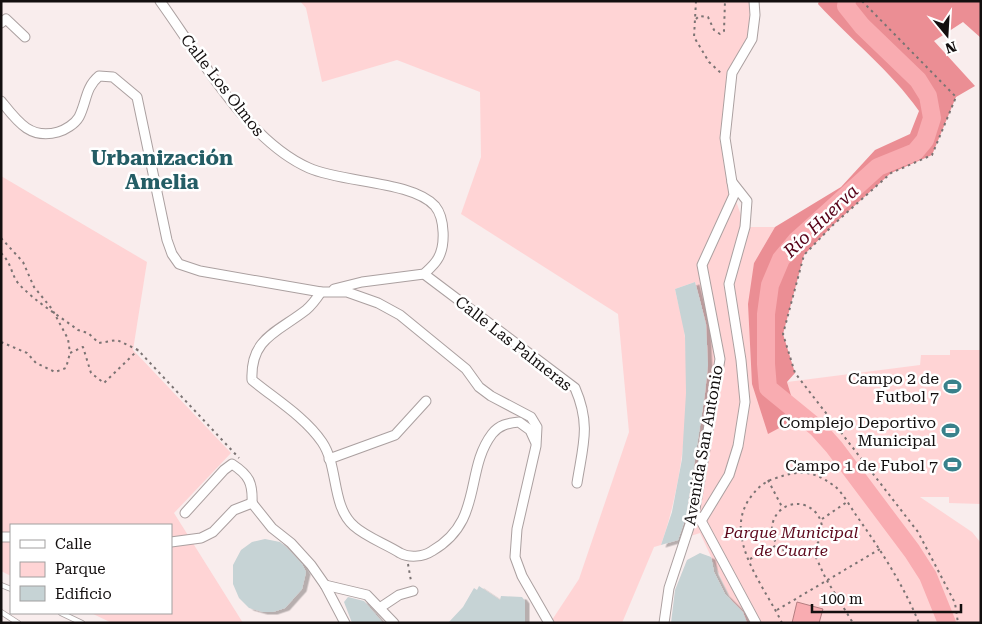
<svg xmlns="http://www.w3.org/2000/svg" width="982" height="624" viewBox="0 0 982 624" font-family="'Roboto Serif',serif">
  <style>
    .green { fill: #ffd4d5 }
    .forest { fill: #eb8e94 }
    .water { fill: #f9acb1; stroke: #b47d80 }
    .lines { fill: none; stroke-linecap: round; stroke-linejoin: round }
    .river { stroke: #f9acb1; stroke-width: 18 }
    .building { fill: #c6d3d5; filter: url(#shadow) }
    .lane-casing { stroke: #aba0a0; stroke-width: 6 }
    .street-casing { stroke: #aba0a0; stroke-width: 11 }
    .path { stroke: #7b7373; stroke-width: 2; stroke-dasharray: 2.5 4; stroke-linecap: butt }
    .lane { stroke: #fff; stroke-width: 4.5 }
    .street { stroke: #fff; stroke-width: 9 }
    .labels { text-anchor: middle; stroke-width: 5; stroke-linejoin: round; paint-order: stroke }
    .street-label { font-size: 16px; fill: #130f0f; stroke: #fff }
    .poi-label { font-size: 16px; fill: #130f0f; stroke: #fff; text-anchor: end }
    .park-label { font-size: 16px; font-style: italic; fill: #5d081c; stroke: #fff }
    .water-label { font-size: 18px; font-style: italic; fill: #570218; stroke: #fff }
    .district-label { font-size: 21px; font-weight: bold; fill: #245d65; stroke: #fff }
  </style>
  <defs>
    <filter id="shadow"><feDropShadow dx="4.5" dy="2.5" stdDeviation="0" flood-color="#0004"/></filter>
  </defs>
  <rect width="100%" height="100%" fill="#f9eded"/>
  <!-- green -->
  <g class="green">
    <path d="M300 1H754L752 39 732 73 725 138 734 195 745 227H775L754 263 768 433 798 418 787 382 920 365 921 355H950V350H981V504L949 503V497H920L972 532 981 543V623H742L700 533 681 539C689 504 694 469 700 433 707 379 713 335 695 282L675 289C678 305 684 322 685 338 690 407 684 479 661 545L654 547 622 623H550L579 579 629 432 618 314 461 214 481 157 480 92 397 60 322 82 306 8Z"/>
    <path d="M1 176 147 262 133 350 231 453 174 513 243 623H112L91 613H171V525H11V576L1 571Z"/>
  </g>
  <!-- forest -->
  <path class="forest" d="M819 1H981V38L963 22 934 41 975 86 956 97 932 155 891 173 833 225 804 255 783 334 795 373 787 382 798 418 768 434 752 384 748 304 754 263 775 227 841 187 875 150 910 134 919 111C891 71 851 40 818 4Z"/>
  <!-- water -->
  <path class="water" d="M797 602 823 609 819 623H792Z"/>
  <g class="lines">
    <!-- river -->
    <path class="river" d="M847 1 846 6 862 26 918 80 928 96 932 118 925 140 915 152 878 167 796 241 781 259 770 285 766 314V364L768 388 817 428 834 447 912 551 928 576 947 623"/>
  </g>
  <!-- building -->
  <g class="building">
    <path d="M695 282 706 324 708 365 705 393 686 517 678 540 661 545 672 512 682 459 686 393 685 336 675 289Z"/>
    <path d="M265 539 280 542 287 548 302 564 306 572 302 589 285 608 273 612H263L249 608 239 598 233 584V565L241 550 252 542Z"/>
    <path d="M700 553 711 557 714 572 725 594 743 612 747 623H671L675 590 687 560Z"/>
    <path d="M479 586 500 600 501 596 522 597 525 601V623H448L463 607 474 588 477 590Z"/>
    <path d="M348 597 364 601 383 623H352L344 602Z"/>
  </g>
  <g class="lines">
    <defs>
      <g id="lane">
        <path d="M1 585 11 589"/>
        <path d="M1 612 18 623"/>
        <path d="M61 613 82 623"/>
      </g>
      <g id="street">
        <path d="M160 1C199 55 247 141 309 168 343 183 412 181 435 206 445 218 446 247 437 260 434 265 428 270 424 274L362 282 334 289"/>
        <path d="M1 23 6 19 25 37"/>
        <path d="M1 101C17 121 30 140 58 132 65 130 75 124 79 117 87 101 85 88 99 76L113 77 137 97 167 240 172 254 179 264 200 271 321 292H347L378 303 400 315 466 369 479 387 491 396 531 417 537 427 536 446 517 529 515 557 522 576 549 623"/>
        <path d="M424 274 575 388C591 425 583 445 577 483"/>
        <path d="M321 292C317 298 312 305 306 310 278 332 250 338 252 380 275 399 305 417 322 442 339 467 331 506 354 526 366 537 386 544 400 553 409 558 423 557 432 551 484 521 464 471 492 434 499 425 508 423 519 422L530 430 535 441"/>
        <path d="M329 459 395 435 426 401"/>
        <path d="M252 503 272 528 291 543 311 565 325 585 345 623"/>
        <path d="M185 513 224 470 232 464C249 475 253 483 252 503"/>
        <path d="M699 517 756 623"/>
        <path d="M701 521 729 475 738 446 745 402 741 360 729 284 745 227 747 201 732 182"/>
        <path d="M1 537H11"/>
        <path d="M171 542 201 538 213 532 234 510 252 503"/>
        <path d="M325 585 367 595 394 623"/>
        <path d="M381 607 399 595 413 591"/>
        <path d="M664 623 669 588 695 509 720 359 702 265 734 195 725 138 732 73 752 39 755 15 754 1"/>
      </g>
    </defs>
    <!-- lane casing -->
    <use href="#lane" class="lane-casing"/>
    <!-- street casing -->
    <use href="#street" class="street-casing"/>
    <!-- path -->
    <g class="path">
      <path d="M696 1 694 37 709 62 722 74"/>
      <path d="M862 1 956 97 932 155 891 173 833 225 804 255 783 334 795 373 918 532 955 603 958 623"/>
      <path d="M696 19 699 16 708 17 714 30 720 34 724 31 725 1"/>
      <path d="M1 238 23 262 34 287 52 309 68 339 70 353 83 347 91 373 104 383 138 350"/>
      <path d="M1 253C12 264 11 274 18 283 34 301 58 315 78 330L88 333 99 343 117 340 138 350 239 458"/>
      <path d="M1 342 27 353 36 363 55 372 66 368 70 353"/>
      <path d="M768 480 782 507"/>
      <circle cx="797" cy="529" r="25"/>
      <path d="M822 519 847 502"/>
      <path d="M813 551 826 579 853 623"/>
      <path d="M750 559 777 545"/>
      <path d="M408 564 411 581"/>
      <path d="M777 610 880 549"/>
      <path d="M782 623C765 587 722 537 750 498 757 488 765 481 776 478 800 470 812 470 833 485 842 491 849 505 856 515 880 549 903 584 919 623"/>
    </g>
    <!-- lane -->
    <use href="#lane" class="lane"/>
    <!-- street -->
    <use href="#street" class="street"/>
  </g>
  <!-- icons -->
  <defs>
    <symbol id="stadium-bare" viewBox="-9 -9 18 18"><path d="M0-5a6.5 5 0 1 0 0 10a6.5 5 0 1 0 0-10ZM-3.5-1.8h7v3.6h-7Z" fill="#3a818b" stroke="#fff" stroke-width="2.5" paint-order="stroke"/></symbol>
  </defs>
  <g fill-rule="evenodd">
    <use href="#stadium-bare" x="940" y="374" width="25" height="25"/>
    <use href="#stadium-bare" x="938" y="418" width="25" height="25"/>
    <use href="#stadium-bare" x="940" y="452" width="25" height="25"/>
  </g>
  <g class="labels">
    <!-- street labels -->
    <g class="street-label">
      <text transform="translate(223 85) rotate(52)" y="6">Calle Los Olmos</text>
      <text transform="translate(514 343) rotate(38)" y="6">Calle Las Palmeras</text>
      <text transform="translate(703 445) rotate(-80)" y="6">Avenida San Antonio</text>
    </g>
    <!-- poi labels -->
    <g class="poi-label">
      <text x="939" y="384">Campo 2 de<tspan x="939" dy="18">Futbol 7</tspan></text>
      <text x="936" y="428">Complejo Deportivo<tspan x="936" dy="18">Municipal</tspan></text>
      <text x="938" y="471">Campo 1 de Fubol 7</text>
    </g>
    <!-- park labels -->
    <g class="park-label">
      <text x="791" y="538">Parque Municipal<tspan x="791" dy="18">de Cuarte</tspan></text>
    </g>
    <!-- water labels -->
    <g class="water-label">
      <text transform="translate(821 221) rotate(-44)" y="6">Río Huerva</text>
    </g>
    <!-- district labels -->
    <g class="district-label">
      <text x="162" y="165">Urbanización<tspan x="162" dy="24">Amelia</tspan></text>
    </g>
  </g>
  <!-- border -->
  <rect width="982" height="624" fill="none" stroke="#130f0f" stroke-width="5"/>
  <!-- legend -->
  <rect x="10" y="524" width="162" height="90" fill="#ffffff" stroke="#a19f9f"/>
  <rect x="20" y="540" width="25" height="8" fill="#ffffff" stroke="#a19f9f"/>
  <text x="55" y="549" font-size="15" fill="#130f0f">Calle</text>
  <rect x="20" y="562" width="25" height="15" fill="#ffd4d5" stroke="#a19f9f"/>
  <text x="55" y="574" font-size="15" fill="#130f0f">Parque</text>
  <rect x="20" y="586" width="25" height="15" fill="#c6d3d5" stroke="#a19f9f"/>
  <text x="55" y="599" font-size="15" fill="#130f0f">Edificio</text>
  <!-- north arrow -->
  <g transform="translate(947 35) rotate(162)" stroke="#ffffff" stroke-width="4" paint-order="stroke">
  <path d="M0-4L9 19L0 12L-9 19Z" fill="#130f0f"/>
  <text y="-8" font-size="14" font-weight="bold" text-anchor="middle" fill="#130f0f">N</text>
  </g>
  <!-- scale -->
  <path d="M812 604v8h149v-8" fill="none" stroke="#130f0f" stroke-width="2.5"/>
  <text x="820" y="604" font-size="15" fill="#130f0f" stroke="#ffffff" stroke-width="4" paint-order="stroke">100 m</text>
</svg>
